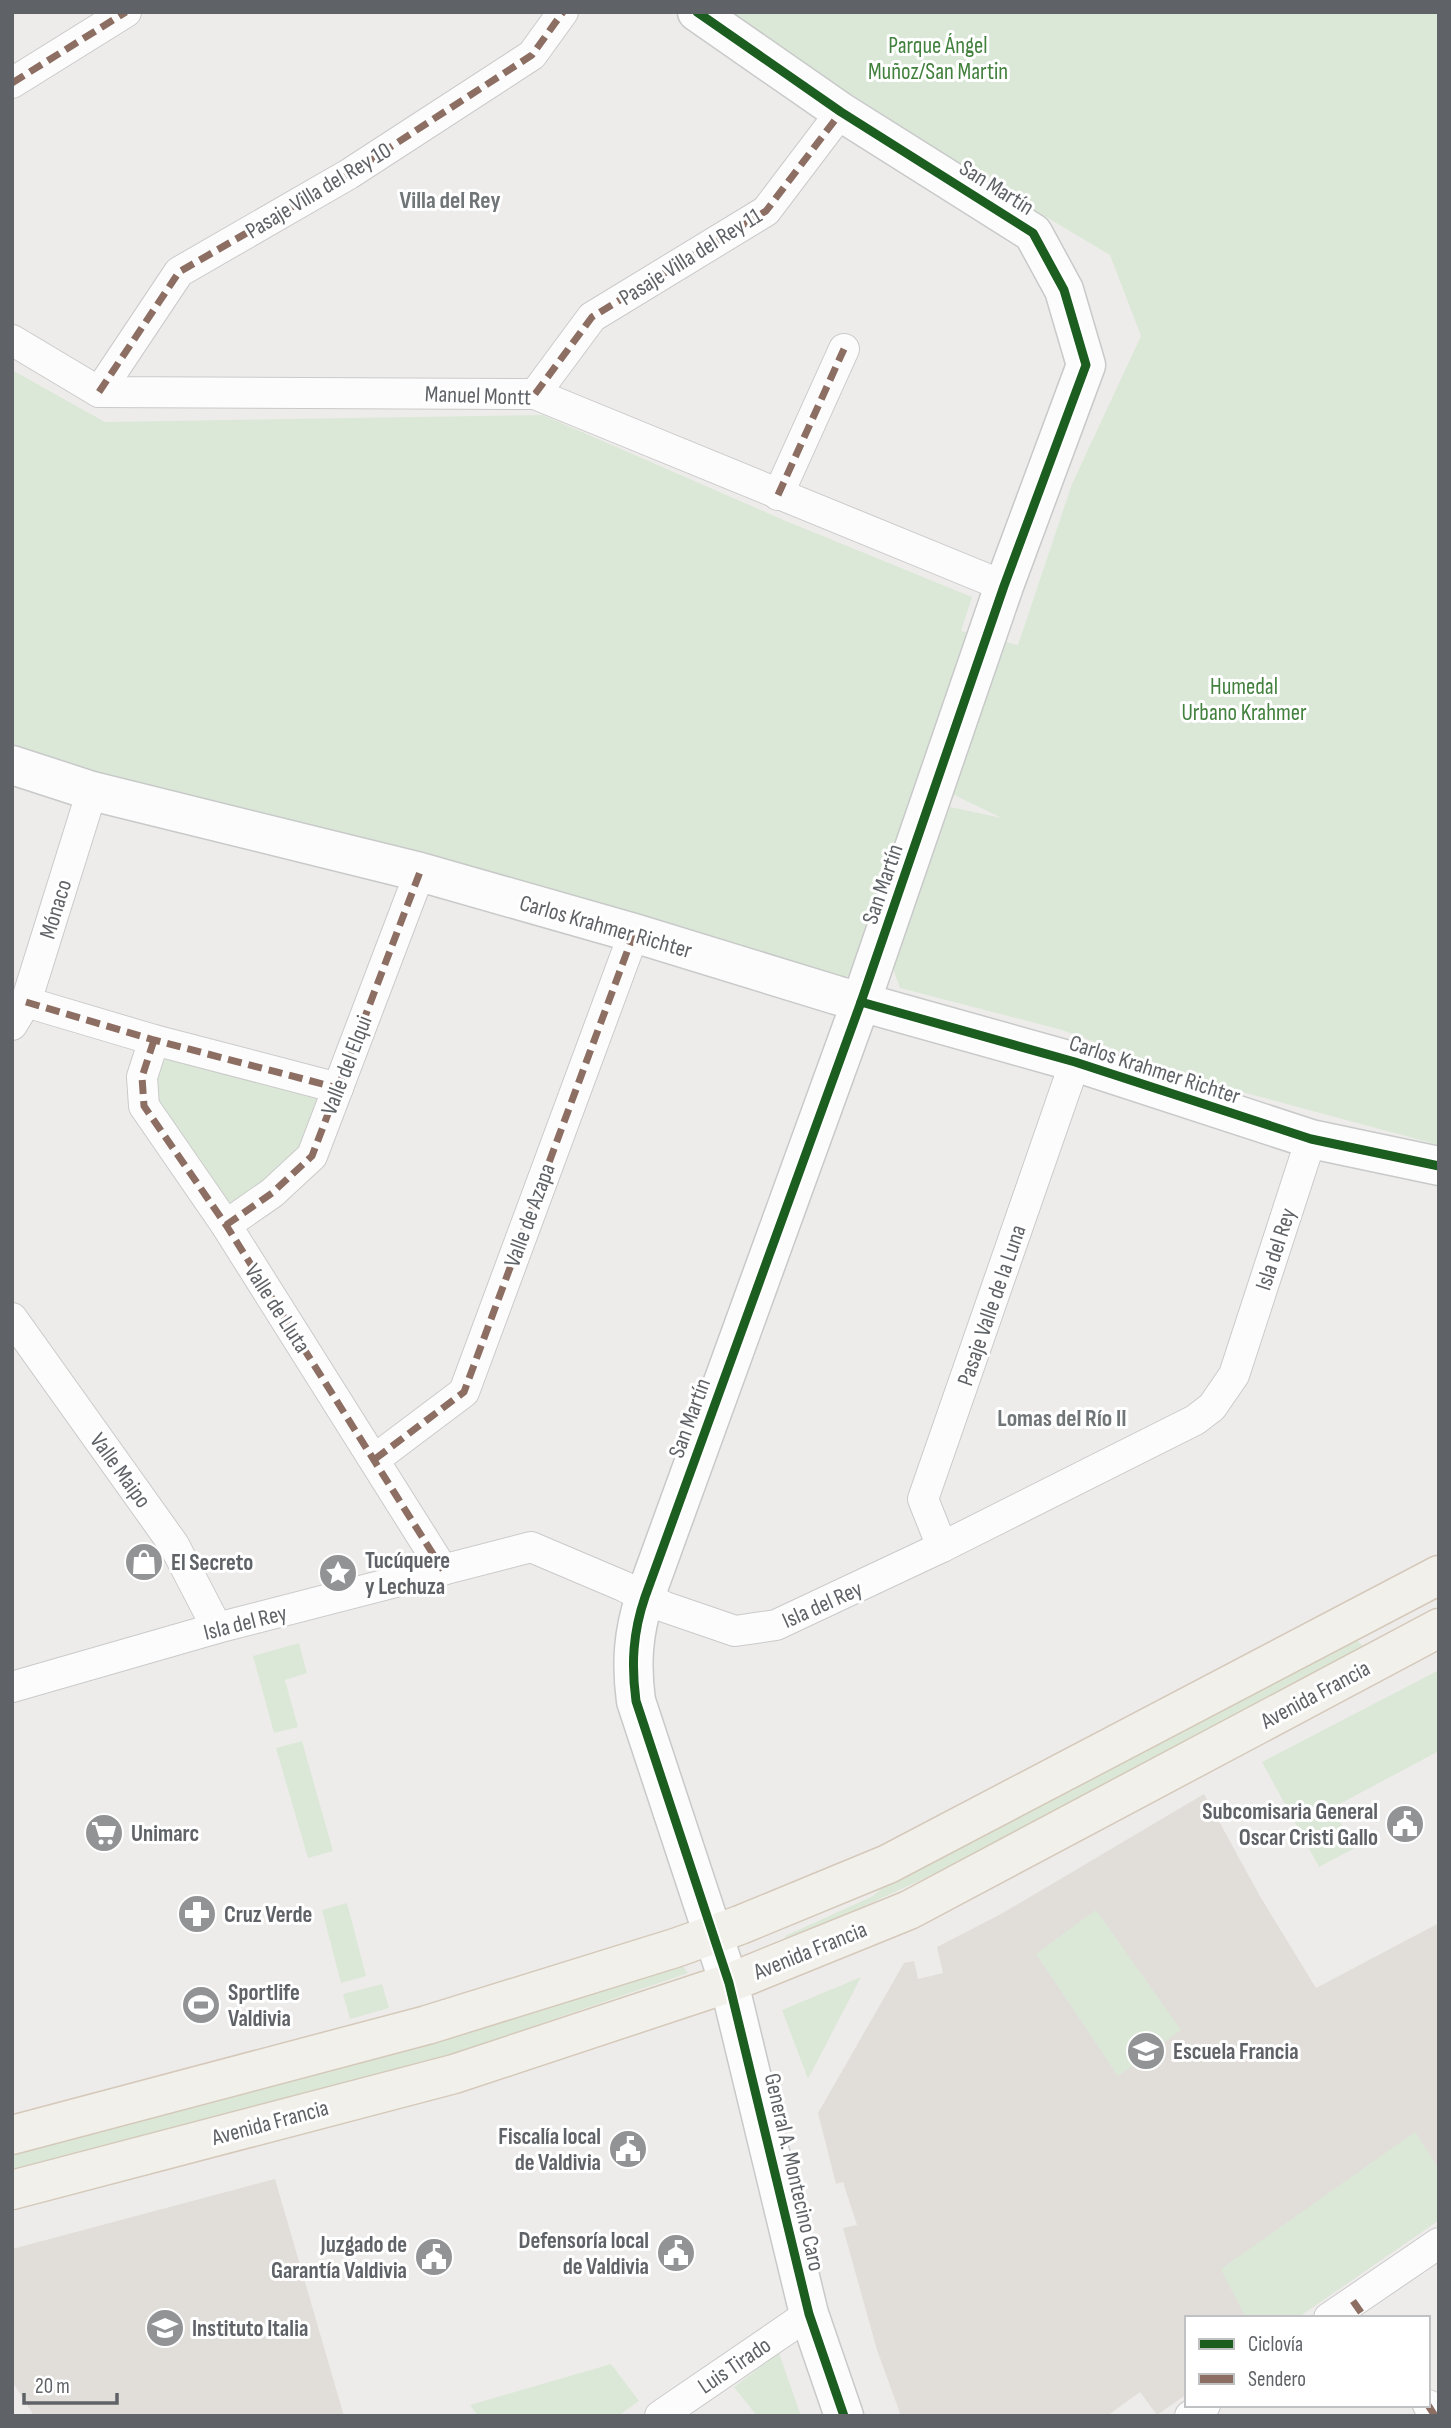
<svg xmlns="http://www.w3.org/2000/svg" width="1451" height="2428" viewBox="0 0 1451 2428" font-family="'Sofia Sans Condensed',sans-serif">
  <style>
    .education { fill: #e1deda }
    .green { fill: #dbe8d7 }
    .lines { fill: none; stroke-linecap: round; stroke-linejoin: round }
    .street-casing { stroke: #cbcaca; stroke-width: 32 }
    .secondary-casing { stroke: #c8c9c9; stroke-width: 41 }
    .primary-casing { stroke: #d4c9ba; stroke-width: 41 }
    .street { stroke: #fcfcfc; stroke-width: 30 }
    .secondary { stroke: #fcfcfc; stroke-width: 38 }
    .primary { stroke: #f2f0ea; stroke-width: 38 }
    .quiet { stroke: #8d6e63; stroke-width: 7; stroke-dasharray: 14 7; stroke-linecap: butt }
    .cycleway-casing { stroke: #fff; stroke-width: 13 }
    .cycleway { stroke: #1b5e20; stroke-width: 9 }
    .labels { text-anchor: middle; stroke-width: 6; stroke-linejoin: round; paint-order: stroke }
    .park-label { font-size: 23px; fill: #42803d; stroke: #fff }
    .street-label { font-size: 23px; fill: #5f6367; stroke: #fff }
    .poi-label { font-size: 23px; font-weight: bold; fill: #5f6367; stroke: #fff; text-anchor: start }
    .neighbourhood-label { font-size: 24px; font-weight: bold; fill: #707578; stroke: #fff }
  </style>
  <rect width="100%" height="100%" fill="#eeecea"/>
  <!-- education -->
  <g class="education">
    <path d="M1204 1794 1261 1898 1316 1988 1439 1923V2220L1297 2318H1187V2394L1157 2415 1140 2392 1107 2416H901L877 2350 843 2228 857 2225 843 2182 836 2184 818 2113 904 1963 914 1961 918 1979 943 1973 937 1947 1001 1914Z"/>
    <path d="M275 2179 344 2416H34L12 2381V2249Z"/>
  </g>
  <!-- green -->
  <g class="green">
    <path d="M720 12H1439V1145L1205 1082 1062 1030 900 988 891 963 950 807 1002 818 927 782 854 973 841 979 94 774 12 747V370L105 422 543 415 786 521 972 597 961 631 1018 645 1072 484 1141 336 1110 255 887 122 889 118Z"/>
    <path d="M175 1055 311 1091 320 1106 302 1156 244 1202 219 1201 151 1100 155 1065Z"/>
    <path d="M1355 1638 1367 1650 934 1874 788 1941 785 1936 873 1896 900 1872Z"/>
    <path d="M299 1643 307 1673 285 1680 298 1727 274 1733 253 1656Z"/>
    <path d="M1439 1670V1751L1332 1808 1355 1848 1319 1867 1262 1762Z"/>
    <path d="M302 1741 333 1851 308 1858 276 1748Z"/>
    <path d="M347 1903 366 1976 341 1983 322 1910Z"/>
    <path d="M1096 1910 1181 2030 1118 2076 1036 1954Z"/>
    <path d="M679 1961 688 1973 522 2030 509 2040 12 2172V2154L350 2064Z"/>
    <path d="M861 1977 808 2079 782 2010Z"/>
    <path d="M382 1984 389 2008 350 2019 343 1994Z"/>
    <path d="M1415 2132 1439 2169V2220L1297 2318H1246L1221 2269Z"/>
    <path d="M779 2353 801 2416H757L734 2387Z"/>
    <path d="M611 2364 639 2401 618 2416H478L470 2405Z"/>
  </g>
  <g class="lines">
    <defs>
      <g id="street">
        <path d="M12 83 126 12"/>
        <path d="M12 340 99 392 535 394 1004 586"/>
        <path d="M99 392 179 272 349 174 532 55 563 12"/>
        <path d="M535 394 592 317 766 211 841 112"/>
        <path d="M778 495 844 349"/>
        <path d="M26 1002 154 1040 338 1088"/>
        <path d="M12 1025 26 1002 92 791"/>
        <path d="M154 1040 142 1077 144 1106 226 1225 443 1570"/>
        <path d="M226 1225 272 1193 312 1156 420 872"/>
        <path d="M12 1318 174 1545 217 1628"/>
        <path d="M375 1459 464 1392 634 933"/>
        <path d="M942 1547 923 1499 1075 1062"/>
        <path d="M12 1687 217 1628 531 1547 623 1586 665 1607 735 1631 776 1625 942 1547 1195 1420 1212 1407 1234 1375 1311 1139"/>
        <path d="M1329 2318 1439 2243"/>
        <path d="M1428 2405 1435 2416"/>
        <path d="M660 2416 809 2314"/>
        <path d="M1190 2416 1205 2405"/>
      </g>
      <g id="secondary">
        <path d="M697 12 841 112 1033 233 1064 290 1086 365 1004 586 861 1002 645 1597C633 1632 631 1664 636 1701L729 1983 809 2314 844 2416"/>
        <path d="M12 765 92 791 420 872 634 933 836 995 1075 1062 1311 1139 1439 1166"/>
      </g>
      <g id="primary">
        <path d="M12 2135 427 2025 675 1948 740 1925 888 1864 1439 1575"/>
        <path d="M12 2190 454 2074 729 1983 909 1910 1439 1628"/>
      </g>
    </defs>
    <!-- street casing -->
    <use href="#street" class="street-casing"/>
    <!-- secondary casing -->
    <use href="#secondary" class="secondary-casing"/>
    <!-- primary casing -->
    <use href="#primary" class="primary-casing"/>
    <!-- street -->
    <use href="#street" class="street"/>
    <!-- secondary -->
    <use href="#secondary" class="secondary"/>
    <!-- primary -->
    <use href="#primary" class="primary"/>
    <!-- quiet -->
    <g class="quiet">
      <path d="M12 83 126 12"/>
      <path d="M99 392 179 272 349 174 532 55 563 12"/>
      <path d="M535 394 592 317 766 211 841 112"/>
      <path d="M778 495 844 349"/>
      <path d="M26 1002 154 1040 338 1088"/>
      <path d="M154 1040 142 1077 144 1106 226 1225 443 1570"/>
      <path d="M226 1225 272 1193 312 1156 420 872"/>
      <path d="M375 1459 464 1392 634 933"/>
      <path d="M1353 2301 1365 2318"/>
      <path d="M1428 2405 1435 2416"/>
    </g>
    <defs>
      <g id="cycleway">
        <path d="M697 12 841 112 1033 233 1064 290 1086 365 1004 586 861 1002 645 1597C633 1632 631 1664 636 1701L729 1983 809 2314 844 2416"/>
        <path d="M861 1002 1075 1062 1311 1139 1439 1166"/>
      </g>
    </defs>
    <!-- cycleway casing -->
    <use href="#cycleway" class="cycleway-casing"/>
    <!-- cycleway -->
    <use href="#cycleway" class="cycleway"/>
  </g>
  <!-- icons -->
  <defs>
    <symbol id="shop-disc" viewBox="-11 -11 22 22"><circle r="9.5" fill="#919395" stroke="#fff"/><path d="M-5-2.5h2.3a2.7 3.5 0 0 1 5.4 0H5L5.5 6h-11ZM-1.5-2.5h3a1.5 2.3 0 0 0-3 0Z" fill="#fff"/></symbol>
    <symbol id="sight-disc" viewBox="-11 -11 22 22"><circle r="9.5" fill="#919395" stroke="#fff"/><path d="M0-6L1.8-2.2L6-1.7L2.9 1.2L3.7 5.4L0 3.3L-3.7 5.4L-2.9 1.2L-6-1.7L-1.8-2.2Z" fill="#fff"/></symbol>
    <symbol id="civic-disc" viewBox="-11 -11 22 22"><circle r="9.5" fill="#919395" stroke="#fff"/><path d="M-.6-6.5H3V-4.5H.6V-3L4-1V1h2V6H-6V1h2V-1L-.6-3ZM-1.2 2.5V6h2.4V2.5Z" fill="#fff"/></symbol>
    <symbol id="supermarket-disc" viewBox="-11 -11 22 22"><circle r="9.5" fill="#919395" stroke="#fff"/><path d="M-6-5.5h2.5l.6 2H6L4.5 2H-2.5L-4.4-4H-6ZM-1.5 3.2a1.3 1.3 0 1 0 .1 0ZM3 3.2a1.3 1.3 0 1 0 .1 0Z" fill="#fff"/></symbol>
    <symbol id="pharmacy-disc" viewBox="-11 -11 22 22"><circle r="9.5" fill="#919395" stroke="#fff"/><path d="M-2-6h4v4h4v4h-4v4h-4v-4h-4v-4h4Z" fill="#fff"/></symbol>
    <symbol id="stadium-disc" viewBox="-11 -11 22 22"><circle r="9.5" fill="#919395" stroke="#fff"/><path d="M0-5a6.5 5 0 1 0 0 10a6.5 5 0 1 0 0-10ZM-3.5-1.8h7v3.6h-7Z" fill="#fff"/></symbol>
    <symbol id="school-disc" viewBox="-11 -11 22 22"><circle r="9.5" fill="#919395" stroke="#fff"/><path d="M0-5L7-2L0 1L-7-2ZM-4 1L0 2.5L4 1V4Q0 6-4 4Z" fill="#fff"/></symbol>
  </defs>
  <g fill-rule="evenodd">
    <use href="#shop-disc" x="122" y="1540" width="44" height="44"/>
    <use href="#sight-disc" x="316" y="1551" width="44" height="44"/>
    <use href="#civic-disc" x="1383" y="1802" width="44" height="44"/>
    <use href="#supermarket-disc" x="82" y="1811" width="44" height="44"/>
    <use href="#pharmacy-disc" x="175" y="1892" width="44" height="44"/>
    <use href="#stadium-disc" x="179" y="1983" width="44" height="44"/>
    <use href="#school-disc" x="1124" y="2029" width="44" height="44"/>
    <use href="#civic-disc" x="606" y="2127" width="44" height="44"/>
    <use href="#civic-disc" x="654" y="2231" width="44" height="44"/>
    <use href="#civic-disc" x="412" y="2235" width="44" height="44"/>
    <use href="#school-disc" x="143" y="2306" width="44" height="44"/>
  </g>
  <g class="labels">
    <!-- park labels -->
    <g class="park-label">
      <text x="938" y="53">Parque Ángel<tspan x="938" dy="26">Muñoz/San Martin</tspan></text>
      <text x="1244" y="694">Humedal<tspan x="1244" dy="26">Urbano Krahmer</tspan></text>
    </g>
    <!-- street labels -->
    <g class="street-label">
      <text transform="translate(997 187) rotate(32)" y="8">San Martín</text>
      <text transform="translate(318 190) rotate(-31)" y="8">Pasaje Villa del Rey 10</text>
      <text transform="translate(690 256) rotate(-32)" y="8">Pasaje Villa del Rey 11</text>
      <text transform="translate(478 395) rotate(2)" y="8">Manuel Montt</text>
      <text transform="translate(882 884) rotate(-71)" y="8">San Martín</text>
      <text transform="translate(55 909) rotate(-73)" y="8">Mónaco</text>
      <text transform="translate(606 926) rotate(16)" y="8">Carlos Krahmer Richter</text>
      <text transform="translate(346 1065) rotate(-69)" y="8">Valle del Elqui</text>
      <text transform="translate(1155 1069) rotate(18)" y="8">Carlos Krahmer Richter</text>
      <text transform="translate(529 1215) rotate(-70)" y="8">Valle de Azapa</text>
      <text transform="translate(1275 1249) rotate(-72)" y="8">Isla del Rey</text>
      <text transform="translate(991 1305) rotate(-71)" y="8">Pasaje Valle de la Luna</text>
      <text transform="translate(278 1308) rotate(57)" y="8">Valle de Lluta</text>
      <text transform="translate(689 1418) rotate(-70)" y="8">San Martín</text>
      <text transform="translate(121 1470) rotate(54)" y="8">Valle Maipo</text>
      <text transform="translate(822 1604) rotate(-24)" y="8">Isla del Rey</text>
      <text transform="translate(245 1622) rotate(-14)" y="8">Isla del Rey</text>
      <text transform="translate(1315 1694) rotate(-28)" y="8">Avenida Francia</text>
      <text transform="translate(810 1950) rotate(-22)" y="8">Avenida Francia</text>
      <text transform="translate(270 2122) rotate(-15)" y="8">Avenida Francia</text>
      <text transform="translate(795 2172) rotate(77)" y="8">General A. Montecino Caro</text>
      <text transform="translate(734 2365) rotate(-34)" y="8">Luis Tirado</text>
    </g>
    <!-- poi labels -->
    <g class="poi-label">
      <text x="365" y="1568">Tucúquere<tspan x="365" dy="26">y Lechuza</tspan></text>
      <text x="171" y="1570">El Secreto</text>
      <text x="1378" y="1819" text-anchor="end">Subcomisaria General<tspan x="1378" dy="26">Oscar Cristi Gallo</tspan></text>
      <text x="131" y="1841">Unimarc</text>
      <text x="224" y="1922">Cruz Verde</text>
      <text x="228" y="2000">Sportlife<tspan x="228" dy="26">Valdivia</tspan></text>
      <text x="1173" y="2059">Escuela Francia</text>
      <text x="601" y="2144" text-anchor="end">Fiscalía local<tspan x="601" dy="26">de Valdivia</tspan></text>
      <text x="649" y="2248" text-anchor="end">Defensoría local<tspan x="649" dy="26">de Valdivia</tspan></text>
      <text x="407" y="2252" text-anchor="end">Juzgado de<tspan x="407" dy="26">Garantía Valdivia</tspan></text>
      <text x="192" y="2336">Instituto Italia</text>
    </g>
    <!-- neighbourhood labels -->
    <g class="neighbourhood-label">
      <text x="450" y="208">Villa del Rey</text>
      <text x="1062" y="1426">Lomas del Río II</text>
    </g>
  </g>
  <!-- border -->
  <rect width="1451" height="2428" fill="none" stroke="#5f6367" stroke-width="28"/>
  <!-- legend -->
  <rect x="1185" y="2316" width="245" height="91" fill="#ffffff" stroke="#bfc1c2" stroke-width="2"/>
  <rect x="1199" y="2339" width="35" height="10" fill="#1b5e20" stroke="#bfc1c2" stroke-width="2"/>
  <text x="1248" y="2351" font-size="21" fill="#5f6367">Ciclovía</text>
  <rect x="1199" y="2374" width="35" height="10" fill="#8d6e63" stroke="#bfc1c2" stroke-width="2"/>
  <text x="1248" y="2386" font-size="21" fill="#5f6367">Sendero</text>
  <!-- scale -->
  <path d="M24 2393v10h93v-10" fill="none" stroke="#5f6367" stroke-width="3.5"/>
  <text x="35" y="2393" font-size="21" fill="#5f6367" stroke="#ffffff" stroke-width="5" paint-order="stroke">20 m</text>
</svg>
